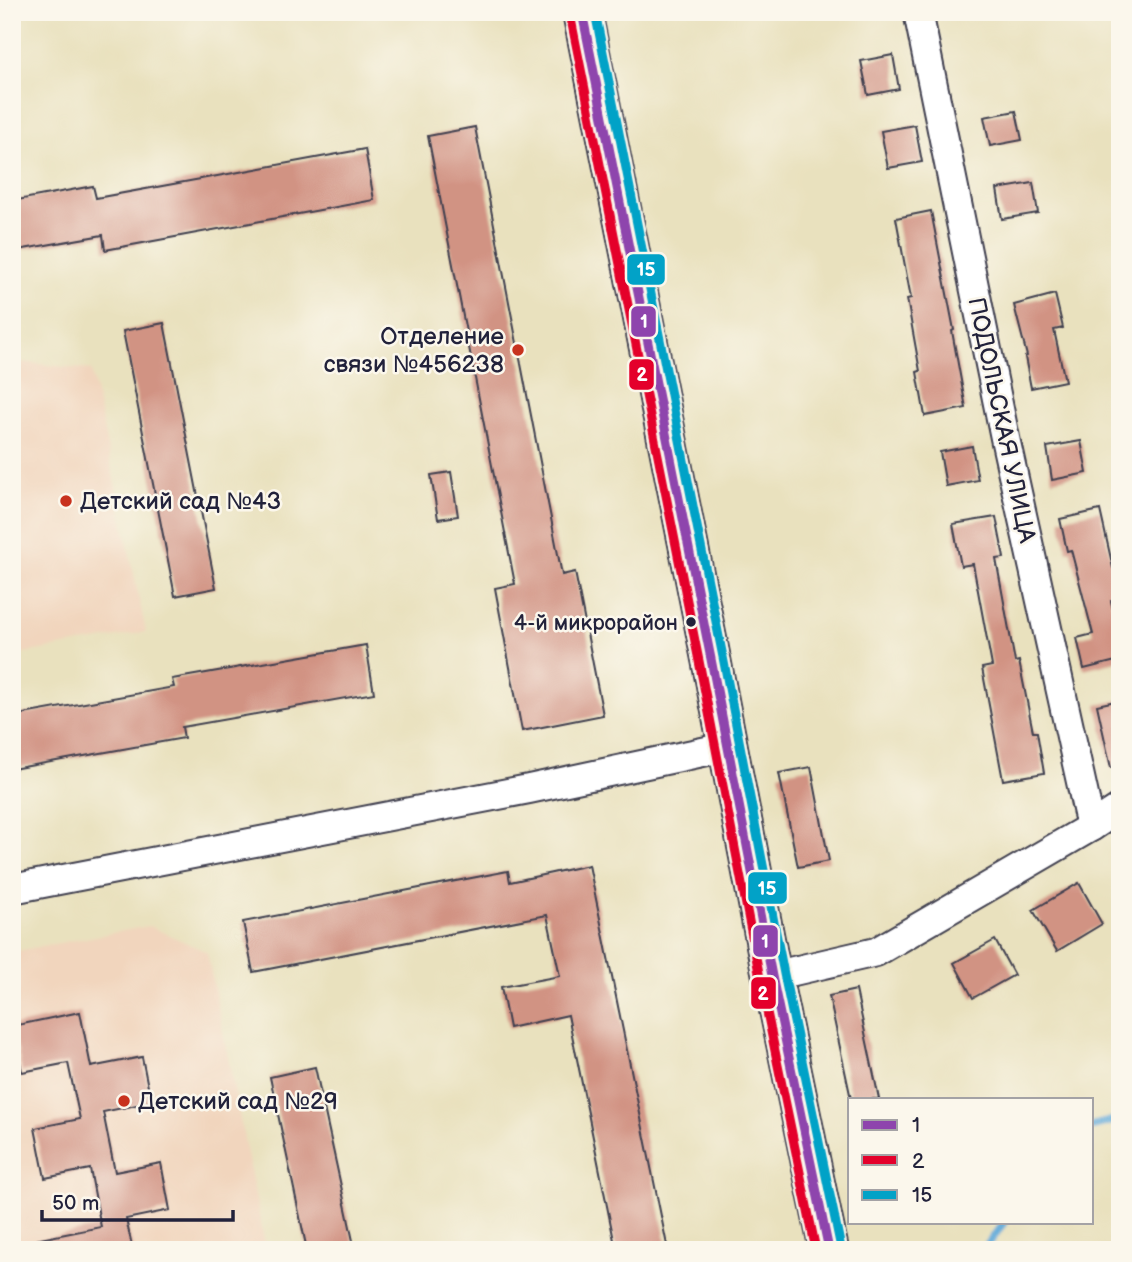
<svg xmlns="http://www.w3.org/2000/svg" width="1132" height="1262" viewBox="0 0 1132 1262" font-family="'Balsamiq Sans',sans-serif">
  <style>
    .built { fill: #f1d5bd }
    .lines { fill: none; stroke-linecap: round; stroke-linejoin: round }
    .stream { stroke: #62aad9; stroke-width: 8 }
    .building { fill: #d19383 }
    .street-casing { stroke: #403f4f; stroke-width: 32 }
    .secondary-casing { stroke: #403f4f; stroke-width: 42 }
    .street { stroke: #fff; stroke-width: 28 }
    .secondary { stroke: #f6e9c3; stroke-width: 38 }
    .bus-1-casing { stroke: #fbf7ec; stroke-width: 14 }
    .bus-2-casing { stroke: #fbf7ec; stroke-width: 14 }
    .bus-3-casing { stroke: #fbf7ec; stroke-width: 14 }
    .bus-1 { stroke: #8e44ad; stroke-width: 9 }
    .bus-2 { stroke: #e4002b; stroke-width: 9 }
    .bus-3 { stroke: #02a2c7; stroke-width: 9 }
    .poi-dot { fill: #c8321e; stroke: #fbf7ec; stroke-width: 2.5 }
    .bus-dot { fill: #22223b; stroke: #fbf7ec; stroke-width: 2.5 }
    .labels { text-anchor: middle; stroke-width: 5; stroke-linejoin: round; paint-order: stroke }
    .bus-label { font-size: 22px; fill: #22223b; stroke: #fbf7ec; text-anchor: end }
    .poi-label { font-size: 24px; fill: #22223b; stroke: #fbf7ec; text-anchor: start }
    .street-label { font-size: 24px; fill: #22223b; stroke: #fbf7ec }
    .line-badge { stroke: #fbf7ec; stroke-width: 2.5 }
    .badge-label { font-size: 19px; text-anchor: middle; font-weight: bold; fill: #fff }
  </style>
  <rect width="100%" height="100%" fill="#fbf7ec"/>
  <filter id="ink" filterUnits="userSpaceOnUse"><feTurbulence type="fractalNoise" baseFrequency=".0143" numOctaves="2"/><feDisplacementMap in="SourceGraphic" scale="14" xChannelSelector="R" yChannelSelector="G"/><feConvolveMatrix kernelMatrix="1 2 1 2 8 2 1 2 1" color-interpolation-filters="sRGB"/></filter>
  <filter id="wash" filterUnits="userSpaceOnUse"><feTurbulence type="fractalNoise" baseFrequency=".00686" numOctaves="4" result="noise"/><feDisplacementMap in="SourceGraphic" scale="28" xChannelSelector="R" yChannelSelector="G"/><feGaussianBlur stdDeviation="1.57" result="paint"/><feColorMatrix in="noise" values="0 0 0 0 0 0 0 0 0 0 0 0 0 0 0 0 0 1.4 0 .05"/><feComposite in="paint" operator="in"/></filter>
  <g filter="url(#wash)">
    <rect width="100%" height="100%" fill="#e9e1be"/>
    <!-- built -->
    <g class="built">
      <path d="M12 361 91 370 146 632 12 655Z"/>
      <path d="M149 926 207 952 266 1250H12V952Z"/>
    </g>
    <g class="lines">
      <!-- stream -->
      <g class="stream">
        <path d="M1092 1126 1120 1119"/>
        <path d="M984 1250 1004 1222"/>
      </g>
    </g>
    <g id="blocks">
      <!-- building -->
      <g class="building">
        <path d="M893 55 899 89 868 95 861 61Z"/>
        <path d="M1016 111 1022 140 990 146 984 117Z"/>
        <path d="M915 125 922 162 888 168 881 131Z"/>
        <path d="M475 127 562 575 575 572 603 715 522 731 495 588 515 584 428 136Z"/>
        <path d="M365 149 374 200 105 250 103 235 12 251V201L93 186 96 198Z"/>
        <path d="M1033 183 1038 213 1002 219 997 189Z"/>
        <path d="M931 211 954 330 952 331 966 408 925 416 917 372 920 371 907 299 911 298 896 218Z"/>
        <path d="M1055 294 1063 328 1054 330 1065 381 1031 388 1025 357 1027 356 1014 305Z"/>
        <path d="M164 323 216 588 175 596 123 331Z"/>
        <path d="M1081 441 1087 473 1052 480 1047 447Z"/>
        <path d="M972 446 978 480 946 486 940 452Z"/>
        <path d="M451 472 458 516 438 519 431 475Z"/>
        <path d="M1100 510 1113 568H1116L1120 584V598L1111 601 1120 639V660L1084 669 1077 638 1093 634 1071 550 1067 551 1060 519Z"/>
        <path d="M996 517 1004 558 996 559 1015 662 1019 661 1033 732H1037L1044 773 1003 780 982 668 992 666 973 564 961 566 953 524Z"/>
        <path d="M366 645 374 693 182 727 184 738 12 769V716L174 687 172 679Z"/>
        <path d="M1120 700V767L1111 768 1097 705Z"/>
        <path d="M811 767 829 861 798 867 779 773Z"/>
        <path d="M589 865 668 1250H616L568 1015 509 1028 501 987 560 976 547 915 253 972 243 922 508 871 510 882Z"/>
        <path d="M1079 883 1102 924 1057 951 1033 910Z"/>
        <path d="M995 940 1014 975 973 998 954 963Z"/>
        <path d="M856 990 879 1099H851L829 996Z"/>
        <path d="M80 1012 91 1067 142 1057 151 1102 103 1112 115 1172 161 1163 170 1210 126 1219 133 1250H36L35 1240 101 1227 90 1169 45 1178 35 1128 80 1119 68 1063 22 1072 13 1026Z"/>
        <path d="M315 1067 355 1250H307L270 1077Z"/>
      </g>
    </g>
  </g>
  <g filter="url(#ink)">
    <use href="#blocks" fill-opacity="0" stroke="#403f4f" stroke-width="2"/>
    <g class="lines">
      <defs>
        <g id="street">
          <path d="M918 12 1005 438 1091 827"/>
          <path d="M12 889 529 789 726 747"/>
          <path d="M772 976 876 952 1091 827 1120 808"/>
        </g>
        <path id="secondary" d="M582 12 711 659 772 976 829 1250"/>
      </defs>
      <!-- street casing -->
      <use href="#street" class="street-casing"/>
      <!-- secondary casing -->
      <use href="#secondary" class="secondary-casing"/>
      <!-- street -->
      <use href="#street" class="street"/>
      <!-- secondary -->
      <use href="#secondary" class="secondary"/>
      <defs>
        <path id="bus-1" d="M582 12 711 659 772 976 829 1250"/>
        <path id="bus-2" d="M570 14 699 661 760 978 816 1250"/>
        <path id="bus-3" d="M595 12 723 657 784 974 841 1248"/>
      </defs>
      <!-- bus-1 casing -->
      <use href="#bus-1" class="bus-1-casing"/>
      <!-- bus-2 casing -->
      <use href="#bus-2" class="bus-2-casing"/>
      <!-- bus-3 casing -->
      <use href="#bus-3" class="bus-3-casing"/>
      <!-- bus-1 -->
      <use href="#bus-1" class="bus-1"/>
      <!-- bus-2 -->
      <use href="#bus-2" class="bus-2"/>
      <!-- bus-3 -->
      <use href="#bus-3" class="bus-3"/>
    </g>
  </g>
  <!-- markers -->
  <g class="poi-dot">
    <circle cx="518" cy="350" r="7"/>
    <circle cx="66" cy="501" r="7"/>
    <circle cx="124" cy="1101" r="7"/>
  </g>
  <circle class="bus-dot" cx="691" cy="622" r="6"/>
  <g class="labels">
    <!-- bus labels -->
    <g class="bus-label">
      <text x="678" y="630">4-й микрорайон</text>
    </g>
    <!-- poi labels -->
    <g class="poi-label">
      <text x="504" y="344" text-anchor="end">Отделение<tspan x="504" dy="28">связи №456238</tspan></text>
      <text x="80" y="509">Детский сад №43</text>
      <text x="138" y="1109">Детский сад №29</text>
    </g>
    <!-- street labels -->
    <g class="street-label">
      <text transform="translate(1002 420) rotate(78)" y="8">ПОДОЛЬСКАЯ УЛИЦА</text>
    </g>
  </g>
  <g class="line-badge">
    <rect x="626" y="253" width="40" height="33" rx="7" fill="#02a2c7"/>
    <rect x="630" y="305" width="27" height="33" rx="7" fill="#8e44ad"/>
    <rect x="628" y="358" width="27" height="33" rx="7" fill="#e4002b"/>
    <rect x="747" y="871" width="41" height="34" rx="7" fill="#02a2c7"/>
    <rect x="752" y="924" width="27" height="34" rx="7" fill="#8e44ad"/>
    <rect x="750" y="976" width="27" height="34" rx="7" fill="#e4002b"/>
  </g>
  <g class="badge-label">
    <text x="646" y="276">15</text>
    <text x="644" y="328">1</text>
    <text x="642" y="381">2</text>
    <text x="767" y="895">15</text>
    <text x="765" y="948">1</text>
    <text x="763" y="1000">2</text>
  </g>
  <!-- margin -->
  <rect width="1132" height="1262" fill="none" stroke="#fbf7ec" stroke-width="42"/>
  <!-- legend -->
  <rect x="848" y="1098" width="245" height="126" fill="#fbf7ec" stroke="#a4a2a5" stroke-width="2"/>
  <rect x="862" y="1120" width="35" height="10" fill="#8e44ad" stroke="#a4a2a5" stroke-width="2"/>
  <text x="912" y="1132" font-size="21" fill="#22223b">1</text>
  <rect x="862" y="1155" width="35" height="10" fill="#e4002b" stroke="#a4a2a5" stroke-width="2"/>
  <text x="912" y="1168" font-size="21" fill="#22223b">2</text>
  <rect x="862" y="1190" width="35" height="10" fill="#02a2c7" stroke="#a4a2a5" stroke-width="2"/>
  <text x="912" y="1202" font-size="21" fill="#22223b">15</text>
  <!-- scale -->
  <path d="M42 1210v10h191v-10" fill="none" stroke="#22223b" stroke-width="3.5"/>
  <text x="52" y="1210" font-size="21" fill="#22223b" stroke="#fbf7ec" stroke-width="5" paint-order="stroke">50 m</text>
</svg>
